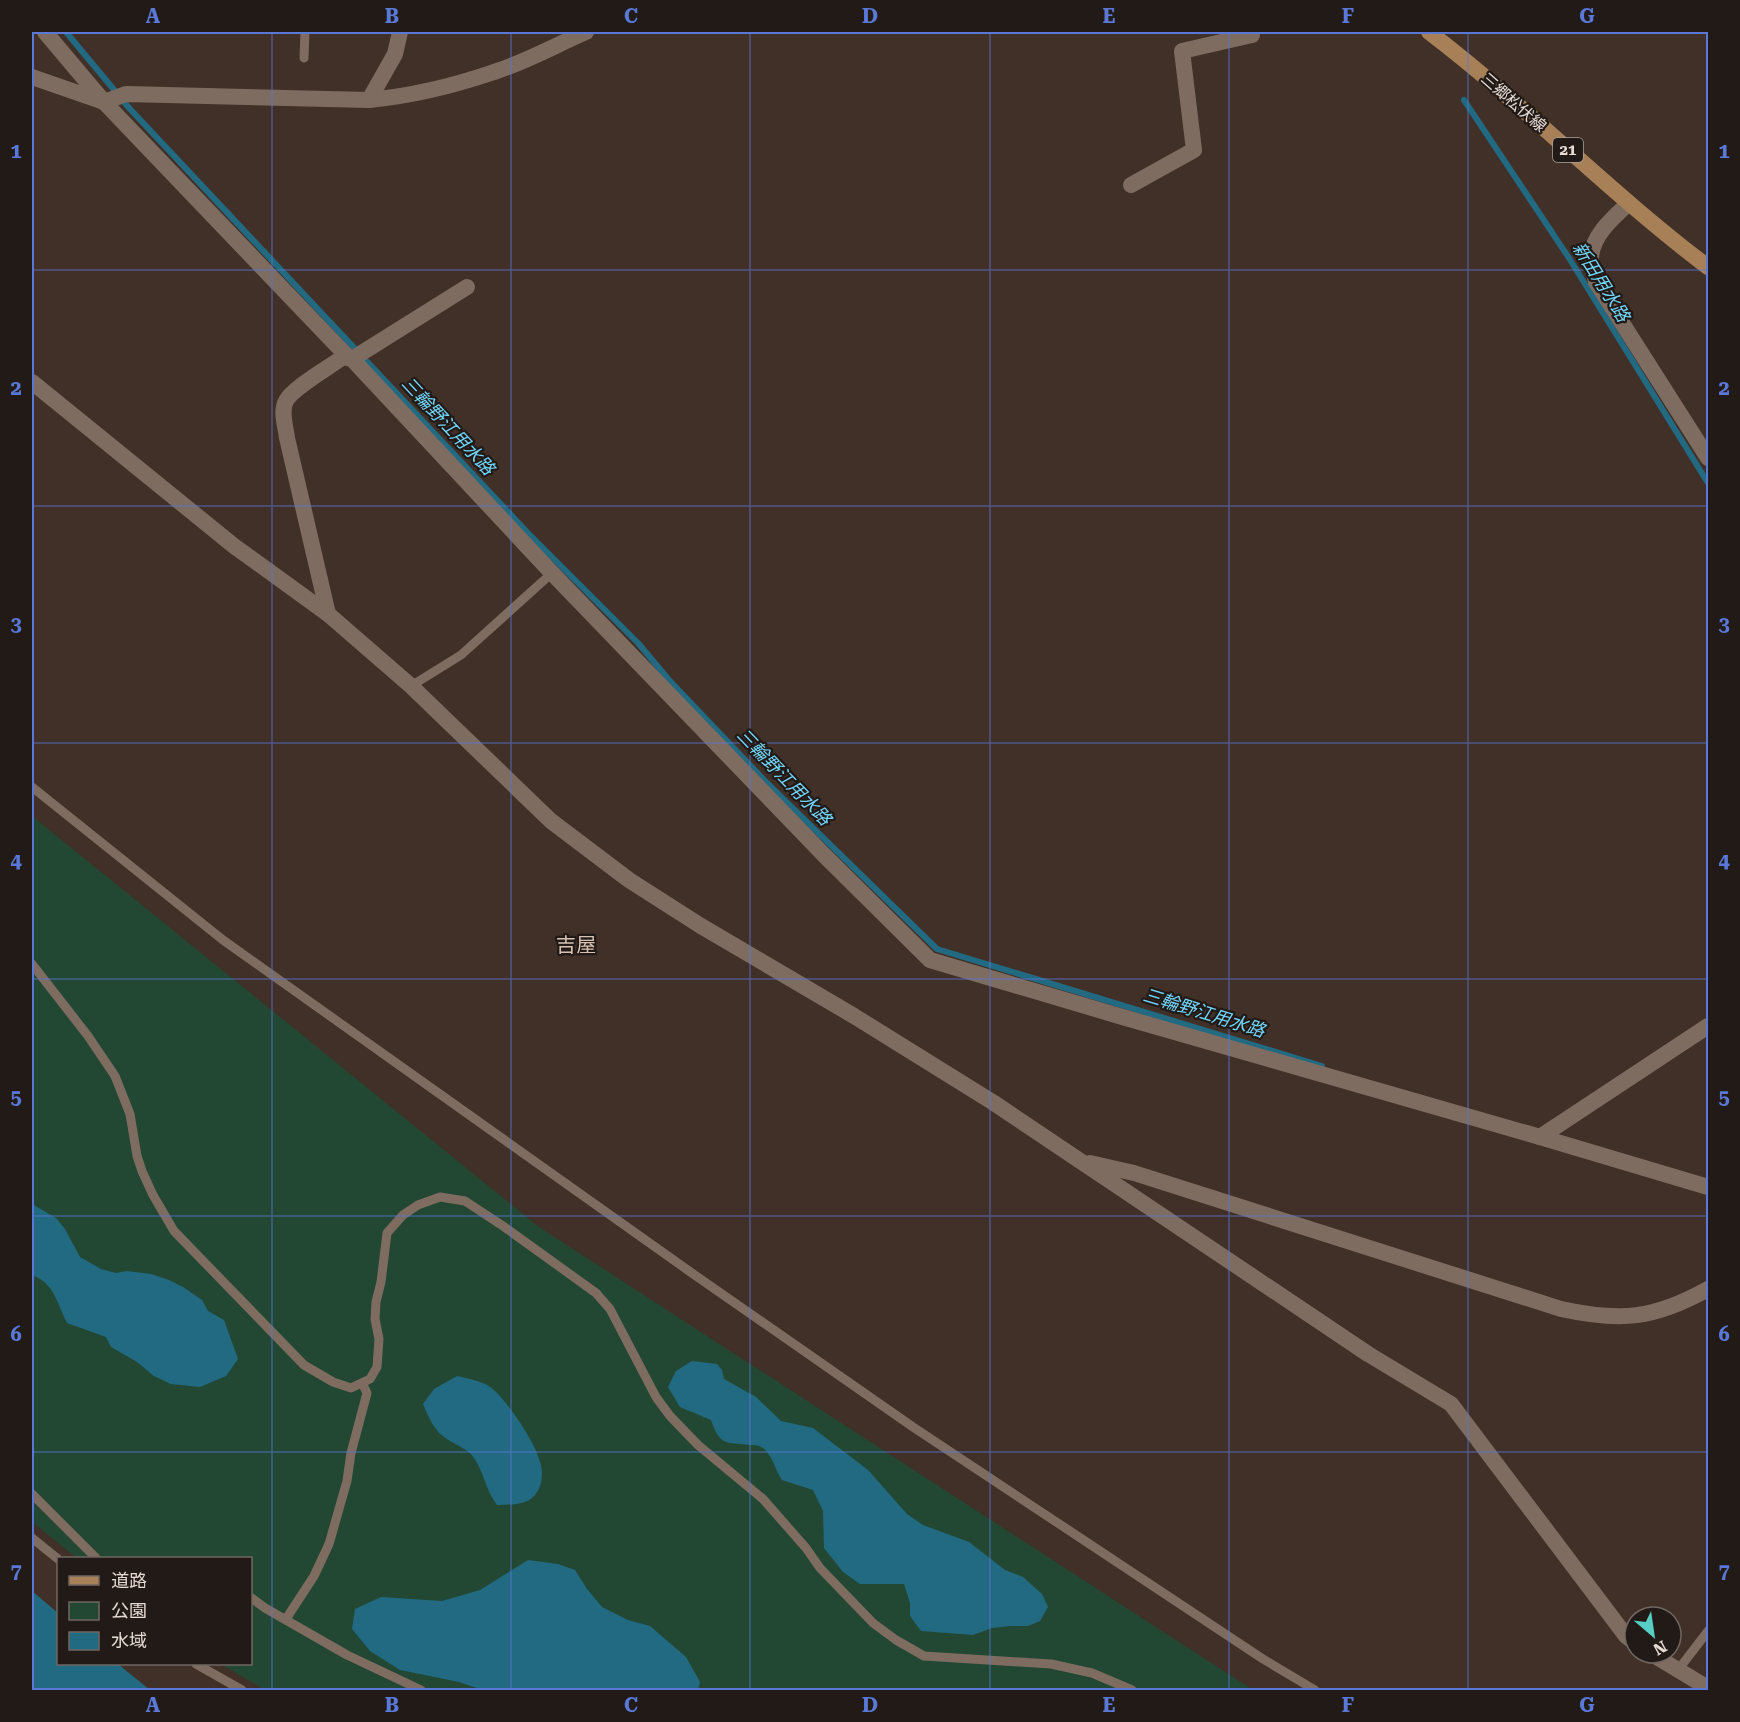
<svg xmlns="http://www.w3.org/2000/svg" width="1740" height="1722" viewBox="0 0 1740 1722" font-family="'Roboto Serif','Noto Sans JP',serif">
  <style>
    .green { fill: #224833 }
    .water { fill: #226a82 }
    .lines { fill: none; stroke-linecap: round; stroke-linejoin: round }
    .stream { stroke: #226a82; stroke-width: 6 }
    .service { stroke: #7f6c61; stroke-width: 9 }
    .minor { stroke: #7f6c61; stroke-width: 16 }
    .tertiary { stroke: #7f6c61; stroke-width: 16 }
    .primary { stroke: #a88057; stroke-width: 16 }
    .grid { fill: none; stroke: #5978d7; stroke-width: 1.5; stroke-opacity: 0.55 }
    .labels { text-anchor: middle; stroke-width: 4.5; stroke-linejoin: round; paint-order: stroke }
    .shield { fill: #221a16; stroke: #aba19b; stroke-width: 1.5 }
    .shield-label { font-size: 15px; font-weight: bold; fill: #e6dbd4 }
    .street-label { font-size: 16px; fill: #e6dbd4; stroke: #221a16 }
    .water-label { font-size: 18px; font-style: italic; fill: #71d7fd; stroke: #221a16 }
    .quarter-label { font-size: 20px; fill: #d6c1b4; stroke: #221a16 }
    .neatline { fill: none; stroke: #5978d7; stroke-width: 2 }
    .grid-label { font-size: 20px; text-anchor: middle; font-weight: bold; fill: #5978d7 }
  </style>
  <rect width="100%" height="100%" fill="#413027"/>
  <!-- green -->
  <path class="green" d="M32 816 539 1227 1253 1690H265L221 1664H250V1558H77L32 1522Z"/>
  <!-- water -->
  <g class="water">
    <path d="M32 1204 56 1218 65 1229 80 1257 101 1269 116 1273 127 1271 151 1274 169 1280 183 1287 202 1300 208 1311 224 1320 238 1359 226 1376 200 1387 171 1384 154 1376 137 1362 111 1347 106 1337 67 1323C56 1302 55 1284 32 1275Z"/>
    <path d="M692 1361 717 1364 722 1370 724 1379 756 1397 781 1421 813 1428 868 1470 907 1514 923 1525 969 1542 1005 1570 1023 1577 1042 1594 1048 1607 1040 1621 1028 1626H1010L992 1628 973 1635 921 1631 910 1616V1603L904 1584H860L843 1572 824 1548 823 1511 813 1490 782 1480C775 1470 773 1456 763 1448 758 1445 755 1445 750 1445 725 1442 720 1446 711 1420L680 1407 668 1387 676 1371Z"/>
    <path d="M457 1376C470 1379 485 1381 495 1391 509 1404 536 1444 540 1462 544 1473 542 1489 533 1497 524 1506 509 1504 497 1505 485 1489 484 1472 474 1458 468 1449 456 1445 447 1439 434 1431 429 1418 423 1404L434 1389Z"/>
    <path d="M528 1560 558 1564 575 1570 587 1589 602 1607 628 1620 650 1626 686 1657 700 1682 698 1690H483L459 1682 400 1670 370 1651 352 1629 355 1609 381 1597 442 1601 480 1590Z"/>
    <path d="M32 1591 58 1613V1664H118L150 1690H32Z"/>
  </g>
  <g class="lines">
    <!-- stream -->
    <g class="stream">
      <path d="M66 32 130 109 527 532 638 643 669 680 767 783 937 949 1322 1066"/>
      <path d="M1464 100 1569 258 1708 483"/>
    </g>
    <!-- service -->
    <g class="service">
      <path d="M304 58 305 32"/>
      <path d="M411 686 461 655 552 573"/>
      <path d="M32 787 223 940 689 1271 913 1427 1263 1659 1315 1690"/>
      <path d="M32 964 88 1036 115 1076 130 1114 137 1156 142 1171 153 1195 174 1231 304 1365 333 1382 351 1388 370 1379 377 1367 379 1339 375 1319 376 1302 381 1282 387 1233 403 1215 418 1205 440 1197 465 1201 503 1226 596 1293 610 1309 656 1397 670 1416 698 1445 763 1499 806 1548 820 1568 873 1623 896 1640 924 1656 1051 1664 1092 1673 1132 1690"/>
      <path d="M32 1494 96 1558"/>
      <path d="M32 1538 58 1559"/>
      <path d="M250 1597 265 1608 347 1655 421 1690"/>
      <path d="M286 1619 314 1576 329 1544 347 1481 351 1453 367 1393 362 1383"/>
      <path d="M196 1664 242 1690"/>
      <path d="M1678 1670 1708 1631"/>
    </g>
    <!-- minor -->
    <g class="minor">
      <path d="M45 32 104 102 346 355C333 365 292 388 286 401 280 412 286 427 287 438L328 614"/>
      <path d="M32 77 104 102 126 94 369 100C412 96 453 86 494 72 526 62 556 45 586 32"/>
      <path d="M369 100 395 54 400 32"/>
      <path d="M1131 185 1194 150 1182 51 1252 35 1251 32"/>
      <path d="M343 357 352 359 552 573 823 854 930 960 1119 1016 1540 1137 1708 1187"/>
      <path d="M352 359 467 287"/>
      <path d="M32 382 234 546 328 614 411 686 551 821 629 880 701 926 854 1016 994 1103 1368 1354 1451 1404 1626 1636 1635 1643"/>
      <path d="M1540 1137 1708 1026"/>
      <path d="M1090 1163 1134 1173 1561 1309C1621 1322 1654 1319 1708 1289"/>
      <path d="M1650 1653 1708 1688"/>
    </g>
    <!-- tertiary -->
    <path class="tertiary" d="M1629 203C1614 217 1592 235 1591 258 1591 266 1595 275 1596 282L1708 458"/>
    <!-- primary -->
    <path class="primary" d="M1429 32C1526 106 1611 194 1708 267"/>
  </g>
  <!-- grid -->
  <path class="grid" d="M272 32V1690M511 32V1690M750 32V1690M990 32V1690M1229 32V1690M1468 32V1690M32 270H1708M32 506H1708M32 743H1708M32 979H1708M32 1216H1708M32 1452H1708"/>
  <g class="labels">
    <!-- shield labels -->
    <rect class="shield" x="1553" y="138" width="30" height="24" rx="4.5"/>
    <g class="shield-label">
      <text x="1568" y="155">21</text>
    </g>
    <!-- street labels -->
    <g class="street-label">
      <text transform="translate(1514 102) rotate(41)" y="6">三郷松伏線</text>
    </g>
    <!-- water labels -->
    <g class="water-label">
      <text transform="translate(1601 282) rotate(58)" y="6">新田用水路</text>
      <text transform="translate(448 426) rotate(47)" y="6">三輪野江用水路</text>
      <text transform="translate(784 777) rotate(46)" y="6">三輪野江用水路</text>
      <text transform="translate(1204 1013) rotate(17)" y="6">三輪野江用水路</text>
    </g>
    <!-- quarter labels -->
    <g class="quarter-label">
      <text x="576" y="952">吉屋</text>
    </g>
  </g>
  <!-- border -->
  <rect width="1740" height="1722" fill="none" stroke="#221a16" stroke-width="66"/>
  <!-- legend -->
  <rect x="57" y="1557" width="195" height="108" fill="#221a16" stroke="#706762" stroke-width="1.5"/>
  <rect x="69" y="1576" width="30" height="9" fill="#a88057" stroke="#706762" stroke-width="1.5"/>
  <text x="111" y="1587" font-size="18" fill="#e6dbd4">道路</text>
  <rect x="69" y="1602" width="30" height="18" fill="#224833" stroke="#706762" stroke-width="1.5"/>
  <text x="111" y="1617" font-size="18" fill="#e6dbd4">公園</text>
  <rect x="69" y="1632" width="30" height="18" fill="#226a82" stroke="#706762" stroke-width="1.5"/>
  <text x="111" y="1647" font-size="18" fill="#e6dbd4">水域</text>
  <!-- north arrow -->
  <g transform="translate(1653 1635) rotate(151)"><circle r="28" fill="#221a16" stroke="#706762" stroke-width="1.5"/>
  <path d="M0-4.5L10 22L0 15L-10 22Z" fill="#56cec3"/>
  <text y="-9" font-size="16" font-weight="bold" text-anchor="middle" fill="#e6dbd4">N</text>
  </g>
  <rect x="33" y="33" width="1674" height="1656" class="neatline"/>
  <g class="grid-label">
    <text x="153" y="23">A</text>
    <text x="392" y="23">B</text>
    <text x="631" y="23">C</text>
    <text x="870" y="23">D</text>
    <text x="1109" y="23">E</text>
    <text x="1348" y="23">F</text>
    <text x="1587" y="23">G</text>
    <text x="16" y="158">1</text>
    <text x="1724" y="158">1</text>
    <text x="16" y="395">2</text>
    <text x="1724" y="395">2</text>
    <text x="16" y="631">3</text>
    <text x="1724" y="631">3</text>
    <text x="16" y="868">4</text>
    <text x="1724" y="868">4</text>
    <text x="16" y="1104">5</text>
    <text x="1724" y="1104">5</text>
    <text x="16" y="1341">6</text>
    <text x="1724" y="1341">6</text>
    <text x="16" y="1578">7</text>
    <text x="1724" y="1578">7</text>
    <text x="153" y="1712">A</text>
    <text x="392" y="1712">B</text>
    <text x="631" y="1712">C</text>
    <text x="870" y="1712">D</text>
    <text x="1109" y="1712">E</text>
    <text x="1348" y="1712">F</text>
    <text x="1587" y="1712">G</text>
  </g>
</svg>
